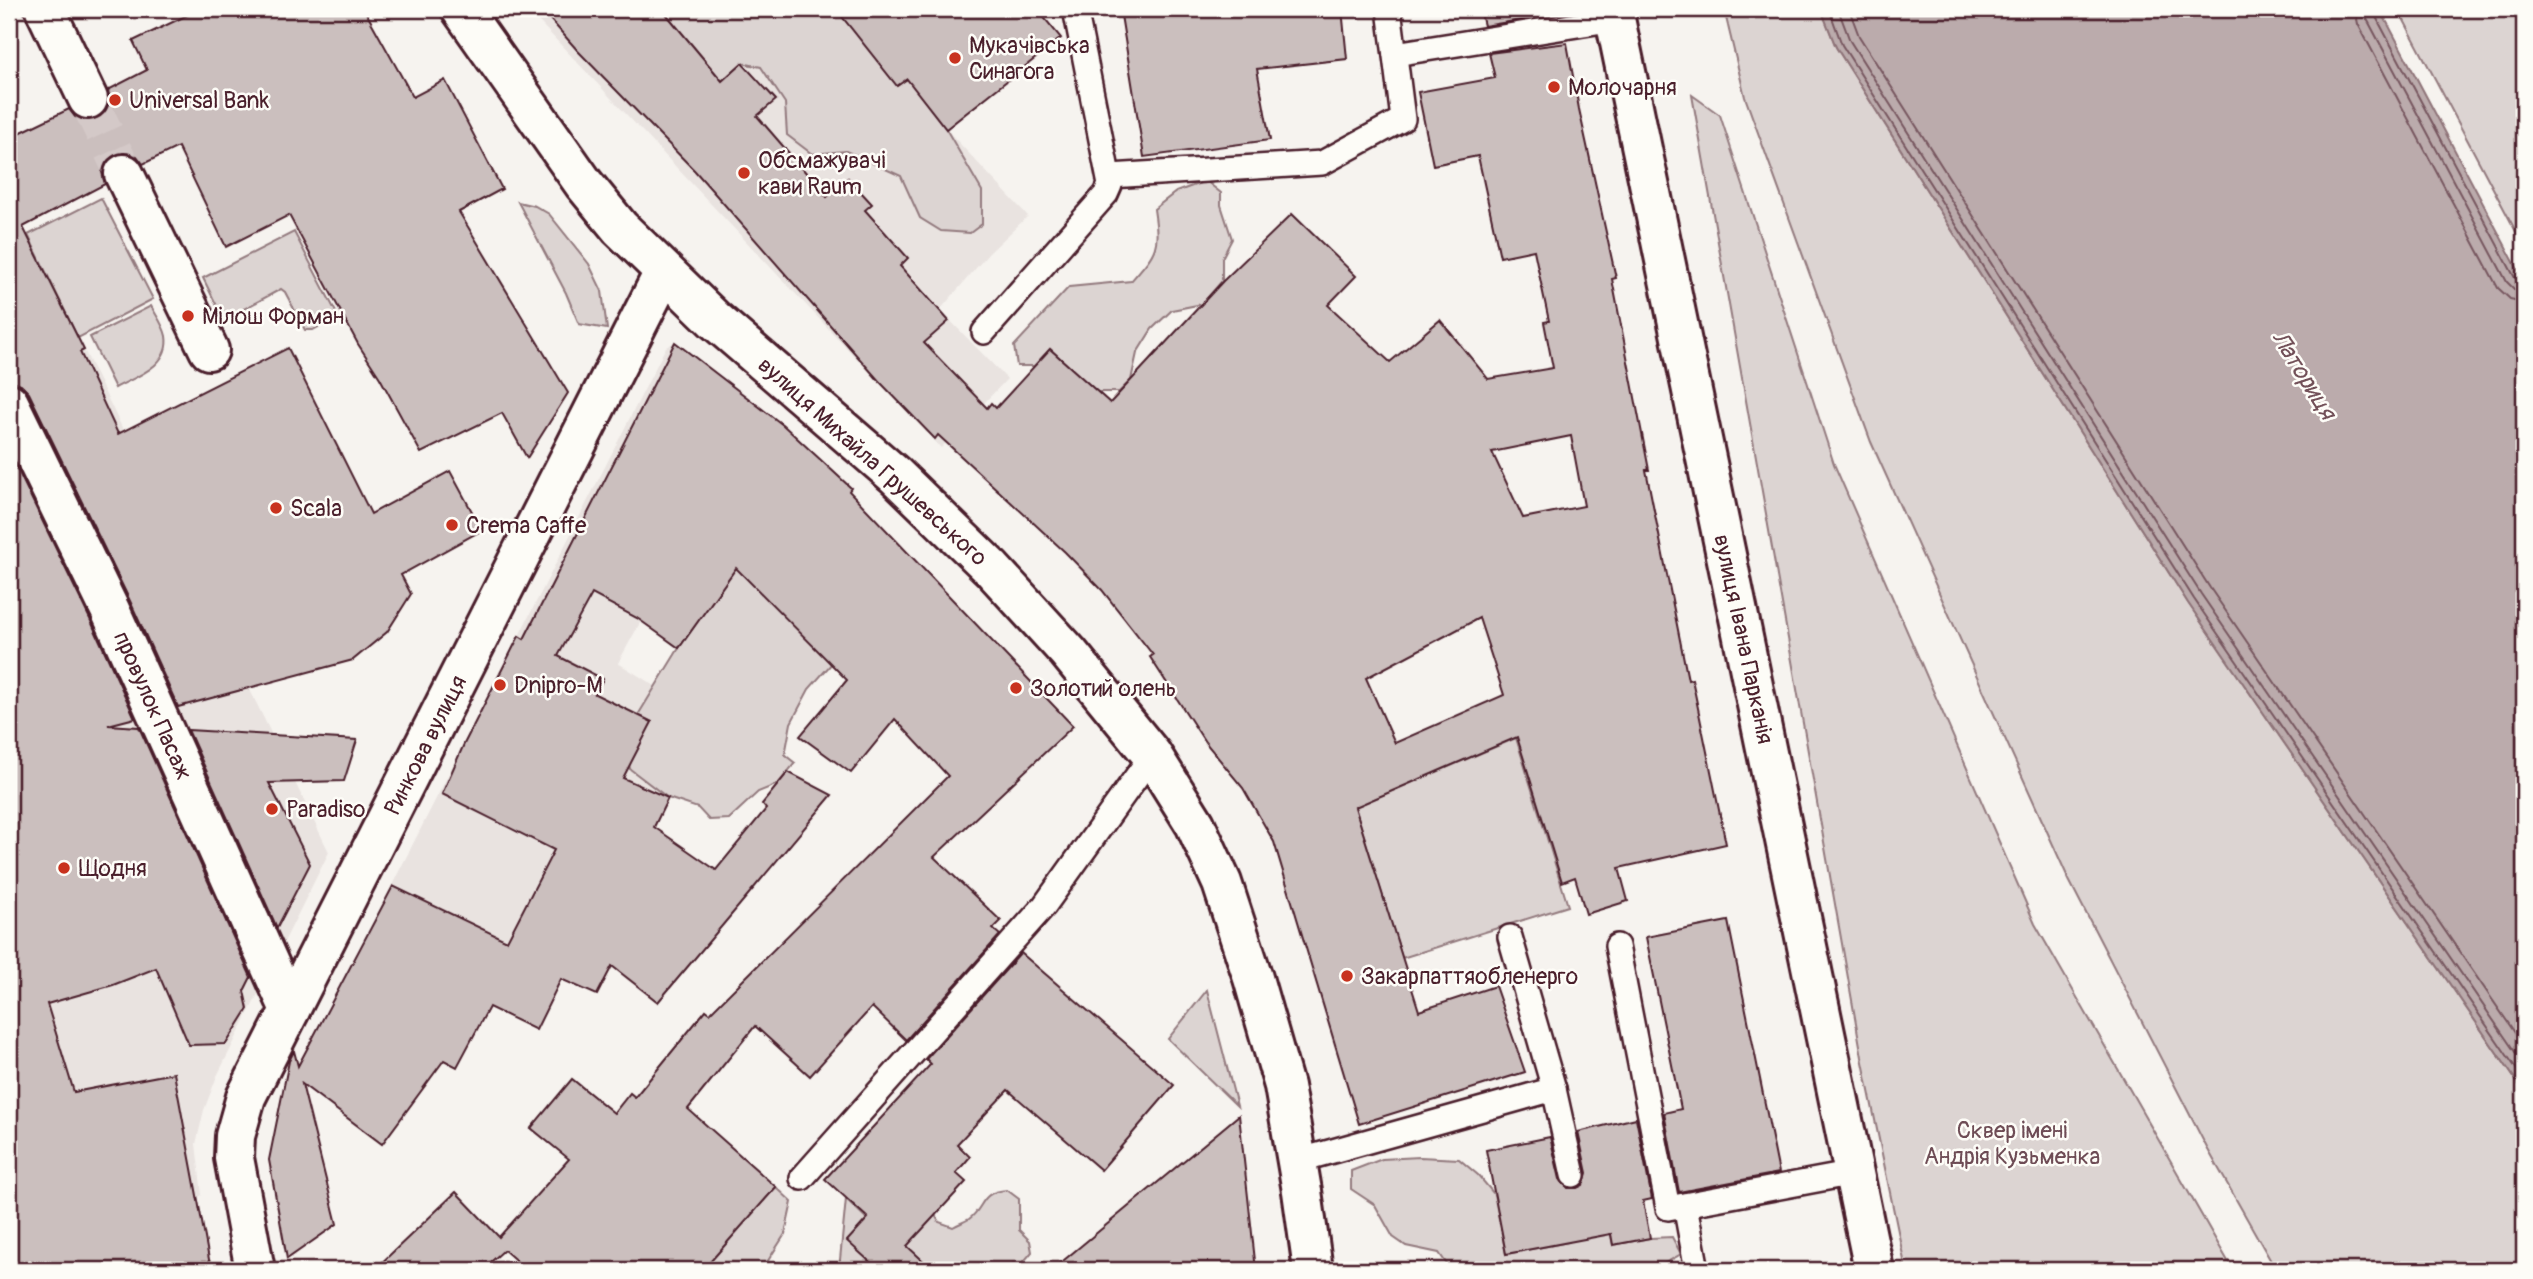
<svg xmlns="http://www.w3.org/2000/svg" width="2533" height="1279" viewBox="0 0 2533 1279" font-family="Pangolin,sans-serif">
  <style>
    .built { fill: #e9e3e0 }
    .green { fill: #dcd4d2; stroke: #937a7e; stroke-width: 2 }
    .water { fill: #bbabac; stroke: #8e7378; stroke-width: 2 }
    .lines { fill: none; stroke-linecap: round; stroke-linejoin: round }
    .shore { stroke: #77575f; stroke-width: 2 }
    .building { fill: #cbbfbe; stroke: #4a1f2b; stroke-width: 2; fill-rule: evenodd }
    .street-tunnel { stroke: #d4c9c8; stroke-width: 38; stroke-dasharray: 38 19; stroke-linecap: butt }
    .lane-casing { stroke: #4a1f2b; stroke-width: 28 }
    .street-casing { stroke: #4a1f2b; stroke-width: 44 }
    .lane { stroke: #fdfcf7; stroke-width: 23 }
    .street { stroke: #fdfcf7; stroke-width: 38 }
    .poi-dot { fill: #c8321e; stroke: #fdfcf7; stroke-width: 2.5 }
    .labels { text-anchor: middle; stroke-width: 5; stroke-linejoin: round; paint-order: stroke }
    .poi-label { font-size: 23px; fill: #4a1f2b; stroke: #fdfcf7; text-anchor: start }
    .street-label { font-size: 23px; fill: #4a1f2b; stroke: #fdfcf7 }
    .park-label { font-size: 23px; fill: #6e4c55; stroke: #fdfcf7 }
    .water-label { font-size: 24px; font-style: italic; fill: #725058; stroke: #fdfcf7 }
  </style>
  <rect width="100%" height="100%" fill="#f6f3ef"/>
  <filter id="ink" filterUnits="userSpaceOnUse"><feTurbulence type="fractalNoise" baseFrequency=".0143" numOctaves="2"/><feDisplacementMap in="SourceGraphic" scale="14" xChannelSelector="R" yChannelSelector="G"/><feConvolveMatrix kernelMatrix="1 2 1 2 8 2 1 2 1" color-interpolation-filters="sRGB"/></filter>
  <g filter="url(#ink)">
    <!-- built -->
    <g class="built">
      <path d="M527 9H836L897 86 946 129 1028 216 989 253 940 310 1007 379 941 448Z"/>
      <path d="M9 196 329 852 217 1076 204 1110 196 1144 202 1195 144 1232 9 1261V1054L57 1039 47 1004 95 990 155 968 50 662 9 673Z"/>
      <path d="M675 342 782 425 732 486 641 621 618 663 673 697 681 774 654 827 679 845 597 995 561 979 537 1031 362 944 666 347Z"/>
    </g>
    <!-- green -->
    <g class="green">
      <path d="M662 9H836L897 86 907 79 946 129 982 191V224L970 233 941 231 920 218 901 176 846 151 812 154 787 135 785 103 761 67 742 63 722 81Z"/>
      <path d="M1724 9H1821L1836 47 2188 603 2524 1092V1270H2276L2207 1148 2069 880 1871 442 1745 97Z"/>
      <path d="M2398 9H2524V247L2512 224Z"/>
      <path d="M1692 95 1720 115 1834 464 2035 924 2233 1270H1906L1862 1057Z"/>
      <path d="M1206 181 1221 193V205L1232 239 1222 258V281L1202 304 1172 310 1152 329 1137 353 1131 380 1119 392H1097L1050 349 1034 366H1017L1014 346 1069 287 1131 281C1157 251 1160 249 1154 209L1176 192Z"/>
      <path d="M101 198 153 299 78 338 28 235Z"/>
      <path d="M518 202 535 206 549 214 589 264 602 291 607 329 579 324 566 293Z"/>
      <path d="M294 232 338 316 313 330H305L285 292 281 289 229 317 222 316 203 278Z"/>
      <path d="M151 306C156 315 164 326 166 336 171 366 135 377 115 388L90 337Z"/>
      <path d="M749 550 872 618 809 689 791 723 785 755 795 763 778 784 758 792 729 819 709 820 698 808 668 798 630 769 628 760 652 722 638 715 679 648Z"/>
      <path d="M1516 738 1568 906 1402 958 1355 807Z"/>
      <path d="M1207 990 1237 1106 1168 1039Z"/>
      <path d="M1420 1157 1459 1159 1478 1175 1494 1194 1506 1254 1569 1242 1564 1212 1580 1187 1601 1189 1613 1245 1650 1238 1672 1237 1681 1254 1660 1266 1641 1270H1451L1439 1253 1406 1246 1393 1237 1375 1205 1351 1189V1171L1382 1159Z"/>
      <path d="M776 1187 792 1202 785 1234 762 1270H703Z"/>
      <path d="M1007 1190 1019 1199V1230L1030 1241 1032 1252 1020 1266 1013 1263 1004 1270H933L899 1239 935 1215 939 1222 953 1227C958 1224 964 1222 969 1219 986 1206 979 1192 1007 1190Z"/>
      <path d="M846 1199 867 1219 848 1241 879 1270H839Z"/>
    </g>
    <!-- water -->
    <path class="water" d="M1821 9H2380L2524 281V1092L2188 603 1836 47Z"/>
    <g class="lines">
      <!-- shore -->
      <g class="shore">
        <path d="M1829 9 1842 45 2194 599 2524 1080"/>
        <path d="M1838 9 1850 41 2201 594 2524 1065"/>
        <path d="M1849 9 1859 36 2210 588 2524 1046"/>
        <path d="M2355 9 2358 24 2498 288 2510 299 2524 302"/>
        <path d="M2365 9 2367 19 2507 282 2515 290 2524 291"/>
        <path d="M2374 9 2375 15 2515 278 2524 282"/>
      </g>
    </g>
    <!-- building -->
    <g class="building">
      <path d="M200 9H364L413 97 445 80 502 189 459 212 568 393 527 458 502 413 421 453 380 378 358 344 289 215 226 247 178 147 143 164 137 156 126 152 114 155 106 161 102 172 105 184 23 227 84 350 80 352 118 434 288 348 371 514 450 471 482 530 401 575 411 594 387 632 353 660 178 707 130 601 29 393 21 385 9 381V138L69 109 75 117 86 121 98 118 106 111 110 101 108 90 147 70 133 41Z"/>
      <path d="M541 9H662L722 81 742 63 776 100 757 116 827 197 848 178 872 204 865 210 908 258 900 266 949 321 924 343 987 408 991 403 996 408 1050 349 1110 403 1223 281 1292 214 1356 276 1328 305 1390 362 1440 320 1488 379 1553 368 1544 322 1549 321 1534 250 1500 257 1478 156 1433 165 1418 92 1495 78 1489 53 1567 43 1579 109 1616 278 1612 279 1649 470H1646L1688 680 1692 679 1726 844 1619 868 1628 901 1586 914 1575 877 1562 882 1517 737 1355 807 1419 1011 1495 986 1525 1072 1359 1124 1274 842 1243 788 1205 742 1150 657 1153 655 1102 590 1065 552 938 435 935 439 880 382 695 171 578 51ZM1571 436 1584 506 1523 518 1492 452ZM1479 618 1504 695 1395 743 1366 678Z"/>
      <path d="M836 9H1037L1061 38 946 129 907 79 897 86Z"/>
      <path d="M1120 9H1342L1347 59 1257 69 1270 140 1144 157Z"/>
      <path d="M1480 9H1538L1539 17 1484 26Z"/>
      <path d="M675 342 783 425 851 488 849 491 1073 726 934 857 1001 921 993 929 1000 935 906 1040 872 1007 810 1076 755 1026 688 1109 776 1187 703 1270H527L504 1250 482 1270H374L456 1192 499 1237 569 1159 531 1128 572 1079 614 1113 630 1093 635 1097 706 1010 710 1013 948 776 895 719 851 773 800 736 847 680 736 568 679 648 637 618 592 594 558 656 603 679 595 694 652 722 623 778 668 798 654 827 716 870 766 809 762 804 788 772 832 795 658 1002 612 966 597 995 561 979 536 1030 489 1007 457 1067 444 1060 382 1144 302 1084 337 1224 287 1259 269 1160 289 1061 294 1051 298 1066 393 886 507 941 554 850 442 794 464 744 519 636 524 639Z"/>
      <path d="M9 452 90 619 135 718 108 725 139 727 251 977 244 991 248 1009 226 1044 189 1045 156 968 113 985 47 1004 74 1092 174 1073 211 1270H15L9 1240Z"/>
      <path d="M188 730 357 740 344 781 269 783 310 864 277 928Z"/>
      <path d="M1728 921 1779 1173 1679 1192 1664 1113 1681 1109 1646 937Z"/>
      <path d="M1021 953 1174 1085 1101 1170 1008 1090 957 1144 970 1157 956 1173 966 1182 907 1246 933 1270H879L847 1241 868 1218 825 1179 931 1064 926 1059Z"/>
      <path d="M1239 1115 1256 1270H1052Z"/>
      <path d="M1636 1118 1652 1199 1643 1201 1650 1238 1613 1245 1611 1234 1506 1254 1486 1150 1550 1137 1560 1179 1568 1188H1577L1583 1185 1587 1173 1578 1132Z"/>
    </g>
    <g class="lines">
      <!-- street-tunnel -->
      <path class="street-tunnel" d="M88 99 124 174"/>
      <defs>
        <g id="lane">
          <path d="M1395 54 1615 19"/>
          <path d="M1110 176 1322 163 1403 119 1389 9"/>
          <path d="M984 332 1106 194 1110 185 1075 9"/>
          <path d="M1617 946 1668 1208 1854 1173"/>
          <path d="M1554 1089 1573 1175"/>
          <path d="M1297 1161 1554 1089 1510 937"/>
          <path d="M802 1178 1044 906 1152 755"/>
          <path d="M1685 1205 1697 1270"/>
        </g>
        <g id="street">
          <path d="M45 9 88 99"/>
          <path d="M461 9 584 184 620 228 715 320 895 475 992 569 1068 652 1152 755 1195 824 1222 883 1253 978 1284 1086 1302 1191 1313 1270"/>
          <path d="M1613 9 1874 1270"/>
          <path d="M124 174 209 350"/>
          <path d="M9 403 110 610 290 1010"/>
          <path d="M255 1270 234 1158 235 1136 246 1097 664 272"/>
        </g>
      </defs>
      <!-- lane casing -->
      <use href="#lane" class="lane-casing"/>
      <!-- street casing -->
      <use href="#street" class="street-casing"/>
      <!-- lane -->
      <use href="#lane" class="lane"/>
      <!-- street -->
      <use href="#street" class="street"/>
    </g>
  </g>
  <!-- markers -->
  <g class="poi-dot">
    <circle cx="955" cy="58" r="7"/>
    <circle cx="1554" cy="87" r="7"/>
    <circle cx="115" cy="100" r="7"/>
    <circle cx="744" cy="173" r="7"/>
    <circle cx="188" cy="316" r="7"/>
    <circle cx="276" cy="508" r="7"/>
    <circle cx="452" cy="525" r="7"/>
    <circle cx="500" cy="685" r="7"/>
    <circle cx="1016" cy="688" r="7"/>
    <circle cx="272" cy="809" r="7"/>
    <circle cx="64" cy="868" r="7"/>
    <circle cx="1347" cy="976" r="7"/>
  </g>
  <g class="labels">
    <!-- poi labels -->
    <g class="poi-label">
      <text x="969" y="53">Мукачівська<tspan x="969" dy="26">Синагога</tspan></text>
      <text x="1568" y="95">Молочарня</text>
      <text x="129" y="108">Universal Bank</text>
      <text x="758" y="168">Обсмажувачі<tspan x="758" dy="26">кави Raum</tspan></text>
      <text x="202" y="324">Мілош Форман</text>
      <text x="290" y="516">Scala</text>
      <text x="466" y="533">Crema Caffe</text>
      <text x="514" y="693">Dnipro-M</text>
      <text x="1030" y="696">Золотий олень</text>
      <text x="286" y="817">Paradiso</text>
      <text x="78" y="876">Щодня</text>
      <text x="1361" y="984">Закарпаттяобленерго</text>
    </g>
    <!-- street labels -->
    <g class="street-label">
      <text transform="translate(873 461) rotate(42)" y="8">вулиця Михайла Грушевського</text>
      <text transform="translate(1744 639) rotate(78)" y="8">вулиця Івана Парканія</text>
      <text transform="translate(153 705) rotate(66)" y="8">провулок Пасаж</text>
      <text transform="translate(425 745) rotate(-63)" y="8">Ринкова вулиця</text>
    </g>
    <!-- park labels -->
    <g class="park-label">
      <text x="2012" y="1138">Сквер імені<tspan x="2012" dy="26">Андрія Кузьменка</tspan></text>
    </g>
    <!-- water labels -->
    <g class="water-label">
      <text transform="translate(2304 375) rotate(58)" y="8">Латориця</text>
    </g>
  </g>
  <!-- margin -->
  <rect width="2533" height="1279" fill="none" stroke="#fdfcf7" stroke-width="35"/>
  <rect x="18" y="18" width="2498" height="1244" fill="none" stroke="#4a1f2b" stroke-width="2.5" filter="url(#ink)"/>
</svg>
